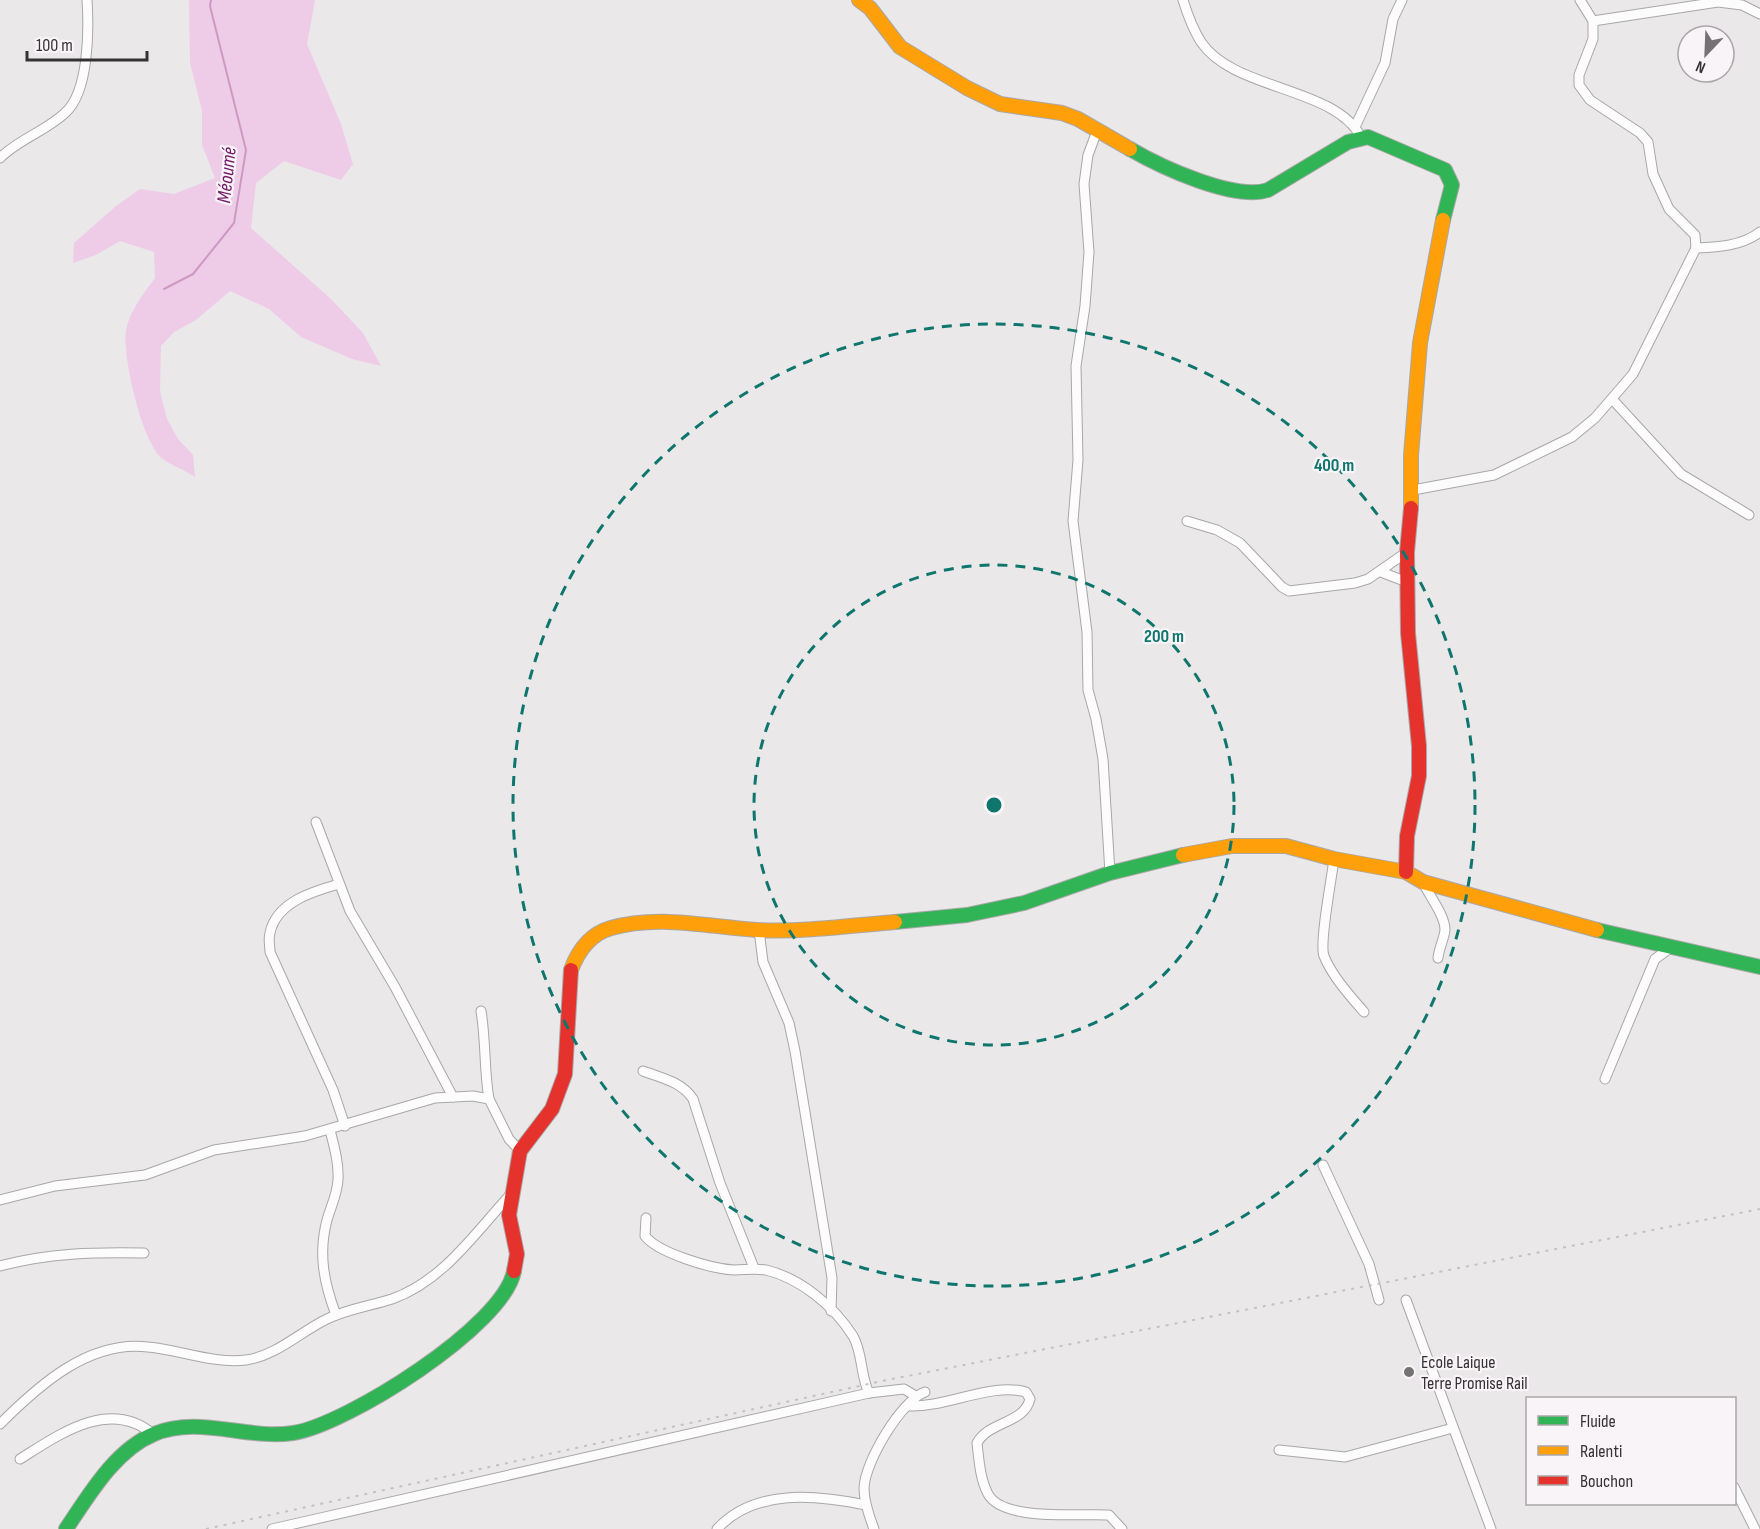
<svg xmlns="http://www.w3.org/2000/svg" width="1760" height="1529" viewBox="0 0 1760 1529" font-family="'Sofia Sans Condensed',sans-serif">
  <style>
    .green { fill: #eecce7 }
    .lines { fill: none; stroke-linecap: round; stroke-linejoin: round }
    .stream { stroke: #cd99c2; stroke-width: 2 }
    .street-casing { stroke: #a9a7a8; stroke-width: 11 }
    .fast-casing { stroke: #a9a7a8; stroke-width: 16 }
    .slow-casing { stroke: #a9a7a8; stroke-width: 16 }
    .jam-casing { stroke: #a9a7a8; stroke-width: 16 }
    .street { stroke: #fcfcfc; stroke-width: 9 }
    .fast { stroke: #30b455; stroke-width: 14 }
    .slow { stroke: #ff9f0a; stroke-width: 14 }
    .jam { stroke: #e5322d; stroke-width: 14 }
    .rail { stroke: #c3c2c3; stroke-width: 2; stroke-dasharray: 3 6; stroke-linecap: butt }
    .ring { fill: none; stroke: #0f766e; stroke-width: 3; stroke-dasharray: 10 8 }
    .poi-dot { fill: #747273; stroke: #f8f4f7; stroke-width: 2 }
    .labels { text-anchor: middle; stroke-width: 4.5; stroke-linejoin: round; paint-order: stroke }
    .poi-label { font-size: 18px; fill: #343234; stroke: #f8f4f7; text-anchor: start }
    .water-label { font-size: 20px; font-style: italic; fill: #721a66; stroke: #f8f4f7 }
    .centre { fill: #0f766e; stroke: #f8f4f7; stroke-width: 3 }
    .ring-label { font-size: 18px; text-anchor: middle; font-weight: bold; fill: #0f766e; stroke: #f8f4f7; stroke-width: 4.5; stroke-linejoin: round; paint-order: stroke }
  </style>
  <rect width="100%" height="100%" fill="#eae8e9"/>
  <!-- green -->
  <path class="green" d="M189 0H315L307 44 341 124 353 164 341 180 284 161 256 183 251 228 331 299 363 333 381 366 352 359 301 337 269 309 230 291 196 320 174 332 161 346 160 392 167 419 178 439 193 455 195 477C185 470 172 466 163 459 142 444 122 355 126 330 130 310 144 293 155 278L154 252 120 241 96 255 73 263 74 243 116 206 140 189 174 194 215 178 202 145V111L190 63Z"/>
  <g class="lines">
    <!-- stream -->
    <path class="stream" d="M164 289 193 274 234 223 246 150 210 6 211 0"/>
    <defs>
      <g id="street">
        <path d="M1183 0C1187 13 1194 31 1201 42 1234 91 1334 86 1361 137"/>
        <path d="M1580 0 1593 21V39L1579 75V85L1590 100 1640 133 1648 142 1653 174 1669 209 1695 235 1696 248"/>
        <path d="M1593 21 1718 2 1742 5 1760 14"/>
        <path d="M1355 127 1385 63 1393 19 1402 0"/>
        <path d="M1097 131 1088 155 1084 184 1089 252 1085 306 1076 366 1078 460 1073 521 1087 632 1088 690 1096 719 1103 759 1110 873"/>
        <path d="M0 158C19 139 46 131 65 113 89 92 89 30 87 0"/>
        <path d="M1613 400 1681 474 1749 515"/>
        <path d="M1413 490 1494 475 1572 437 1595 418 1633 374 1696 248C1718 247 1742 246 1760 232"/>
        <path d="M1187 521 1217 530 1240 543 1282 587 1289 591 1355 583 1368 579 1407 552"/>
        <path d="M1381 572 1407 582"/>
        <path d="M316 822 350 911 395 987 453 1097"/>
        <path d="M1334 859C1332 877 1319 943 1324 956 1332 976 1350 996 1364 1012"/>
        <path d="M1423 882C1429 896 1445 915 1445 930 1444 939 1439 948 1438 958"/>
        <path d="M339 884C314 891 276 902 270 933 268 939 270 946 270 952L333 1090 345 1126"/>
        <path d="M759 930 763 962 789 1023 795 1051 832 1278 831 1311"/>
        <path d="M481 1011C486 1041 484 1070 489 1099"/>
        <path d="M643 1071C662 1078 682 1082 693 1099L720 1183 754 1268"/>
        <path d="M1605 1079 1655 959 1673 946"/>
        <path d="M330 1130C334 1146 339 1163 338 1180 337 1195 331 1206 327 1220 318 1254 324 1283 336 1315"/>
        <path d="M1323 1165 1369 1264 1379 1300"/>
        <path d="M0 1200 55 1186 145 1175 214 1150 305 1136 435 1098 473 1096 489 1099 509 1139 520 1151"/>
        <path d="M646 1218 645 1236C658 1253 712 1269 734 1270 745 1270 755 1268 766 1270 800 1278 834 1306 853 1336 863 1353 860 1375 869 1393"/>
        <path d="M0 1266C48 1253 95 1252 144 1253"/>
        <path d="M1406 1300 1491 1529"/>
        <path d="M908 1406C946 1408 991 1382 1026 1392L1030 1399C1024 1424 989 1421 977 1443 979 1460 980 1479 988 1494 1003 1522 1082 1513 1109 1515L1122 1529"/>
        <path d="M0 1424C39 1385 89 1340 148 1347 181 1350 213 1364 246 1360 276 1356 300 1332 327 1319 348 1309 370 1306 392 1299 443 1281 475 1233 510 1195"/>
        <path d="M1279 1450 1345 1457 1453 1428"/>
        <path d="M20 1459C60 1434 109 1398 153 1434"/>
        <path d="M1734 1487 1755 1529"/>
        <path d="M272 1529 869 1393 904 1389 914 1395"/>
        <path d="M717 1529C755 1488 816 1495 866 1505"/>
        <path d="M874 1529C869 1516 864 1502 864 1488 865 1461 902 1400 925 1392"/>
      </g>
      <g id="fast">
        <path d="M1130 149C1161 167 1234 201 1268 190L1348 142 1368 137 1445 170 1452 185 1443 220"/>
        <path d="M895 922 967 915 1024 903 1110 873 1183 855"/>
        <path d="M1597 930 1760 967"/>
        <path d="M66 1529C89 1495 115 1450 154 1434 199 1415 247 1440 293 1433 346 1425 504 1326 514 1271"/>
      </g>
      <g id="slow">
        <path d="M859 0 870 8 900 47 967 88 1000 104 1062 113 1078 119 1130 149"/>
        <path d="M1411 508V456L1420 343 1443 220"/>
        <path d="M1183 855 1232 846H1286L1334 859 1406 872 1423 882 1597 930"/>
        <path d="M571 970C578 951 590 934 611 928 658 914 709 927 757 930 803 932 849 926 895 922"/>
      </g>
      <g id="jam">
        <path d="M1406 872 1407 836 1419 776V746L1408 633 1407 552 1411 508"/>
        <path d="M514 1271 517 1254 509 1215 520 1151 552 1109 565 1074 571 970"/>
      </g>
    </defs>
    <!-- street casing -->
    <use href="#street" class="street-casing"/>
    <!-- fast casing -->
    <use href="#fast" class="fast-casing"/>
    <!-- slow casing -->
    <use href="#slow" class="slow-casing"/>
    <!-- jam casing -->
    <use href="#jam" class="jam-casing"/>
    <!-- street -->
    <use href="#street" class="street"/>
    <!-- fast -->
    <use href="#fast" class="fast"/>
    <!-- slow -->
    <use href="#slow" class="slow"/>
    <!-- jam -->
    <use href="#jam" class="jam"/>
    <!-- rail -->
    <path class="rail" d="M206 1529 882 1381 1760 1209"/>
  </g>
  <!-- distance rings -->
  <g class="ring">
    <circle cx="994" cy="805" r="240"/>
    <circle cx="994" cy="805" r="481"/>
  </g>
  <!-- markers -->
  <circle class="poi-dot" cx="1409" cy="1372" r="6"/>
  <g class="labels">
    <!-- poi labels -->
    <g class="poi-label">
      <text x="1421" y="1368">Ecole Laique<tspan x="1421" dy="21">Terre Promise Rail</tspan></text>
    </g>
    <!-- water labels -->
    <g class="water-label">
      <text transform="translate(226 175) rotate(-84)" y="7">Méoumé</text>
    </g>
  </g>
  <circle cx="994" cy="805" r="9" class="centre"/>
  <g class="ring-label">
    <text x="1334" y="471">400 m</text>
    <text x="1164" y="642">200 m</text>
  </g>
  <!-- legend -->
  <rect x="1526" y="1397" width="210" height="108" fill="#f8f4f7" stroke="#aaa6a9" stroke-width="1.5"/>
  <rect x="1538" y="1416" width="30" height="9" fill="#30b455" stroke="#aaa6a9" stroke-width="1.5"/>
  <text x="1580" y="1427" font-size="18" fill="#343234">Fluide</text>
  <rect x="1538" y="1446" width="30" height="9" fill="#ff9f0a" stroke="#aaa6a9" stroke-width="1.5"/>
  <text x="1580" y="1457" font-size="18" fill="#343234">Ralenti</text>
  <rect x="1538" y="1476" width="30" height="9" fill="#e5322d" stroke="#aaa6a9" stroke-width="1.5"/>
  <text x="1580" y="1487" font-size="18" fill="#343234">Bouchon</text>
  <!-- north arrow -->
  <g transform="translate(1706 54) rotate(203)"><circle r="28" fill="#f8f4f7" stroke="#aaa6a9" stroke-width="1.5"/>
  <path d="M0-4.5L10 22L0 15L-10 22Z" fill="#747273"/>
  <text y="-9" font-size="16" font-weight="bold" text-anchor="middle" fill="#343234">N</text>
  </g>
  <!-- scale -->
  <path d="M27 51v9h120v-9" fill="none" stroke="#343234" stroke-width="3"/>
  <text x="36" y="51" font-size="18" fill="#343234" stroke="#f8f4f7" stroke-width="4.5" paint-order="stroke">100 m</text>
</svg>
